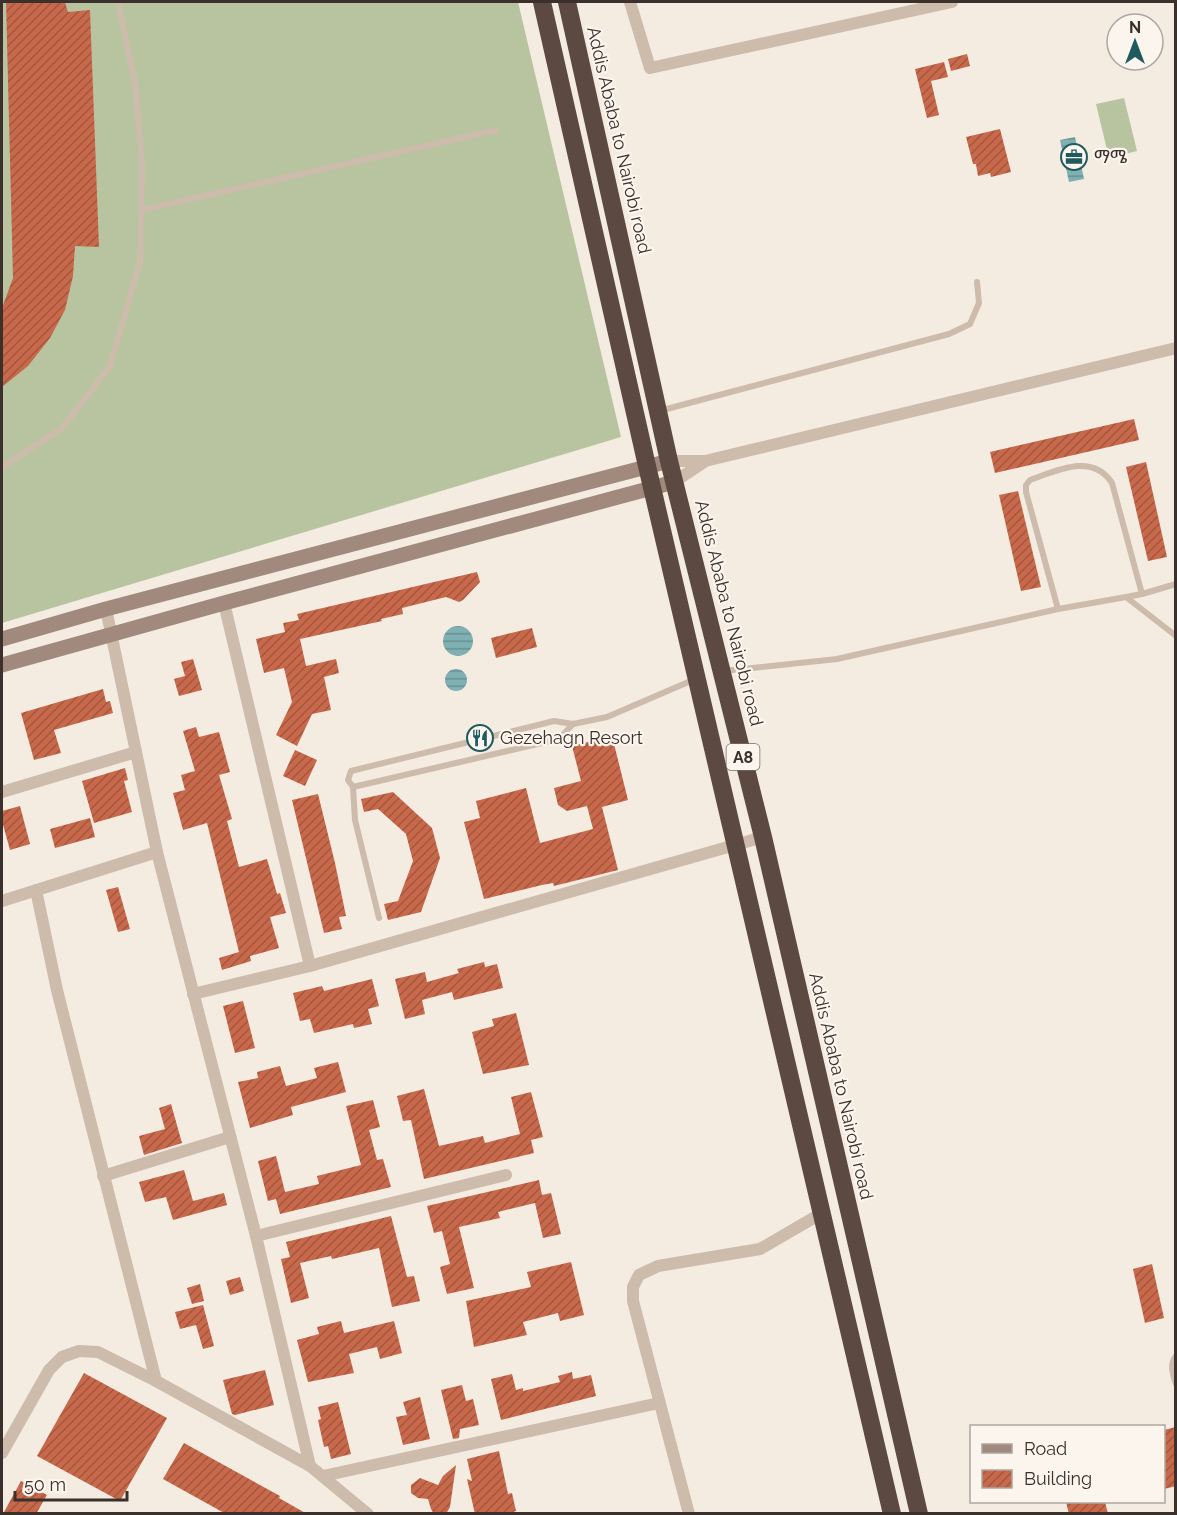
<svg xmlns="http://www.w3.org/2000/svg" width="1177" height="1515" viewBox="0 0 1177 1515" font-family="Raleway,'Noto Sans Ethiopic',sans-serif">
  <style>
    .pitch { fill: #b8c4a0 }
    .water { fill: url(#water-rules) }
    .building { fill: url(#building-hatch) }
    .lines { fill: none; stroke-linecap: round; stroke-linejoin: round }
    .lane { stroke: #cdbbac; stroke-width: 6 }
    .street { stroke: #cdbbac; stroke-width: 12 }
    .secondary { stroke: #a18a7d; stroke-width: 15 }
    .highway { stroke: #5c4a42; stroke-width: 18 }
    .labels { text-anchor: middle; stroke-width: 4.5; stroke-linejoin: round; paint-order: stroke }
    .shield { fill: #fbf5ee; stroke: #756b66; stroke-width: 1.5 }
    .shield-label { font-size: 16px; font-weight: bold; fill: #3b302b }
    .street-label { font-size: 18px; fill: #3b302b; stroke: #fbf5ee }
    .poi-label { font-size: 18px; fill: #3b302b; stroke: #fbf5ee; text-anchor: start }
  </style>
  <defs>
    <pattern id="water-rules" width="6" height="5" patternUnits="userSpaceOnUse" patternTransform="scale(1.5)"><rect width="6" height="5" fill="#7fb0b2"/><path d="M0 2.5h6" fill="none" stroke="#699091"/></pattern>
    <pattern id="building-hatch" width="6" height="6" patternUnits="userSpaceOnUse" patternTransform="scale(1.5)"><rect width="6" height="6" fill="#c8694b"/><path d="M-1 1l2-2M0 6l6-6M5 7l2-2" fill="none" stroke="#a4573f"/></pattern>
  </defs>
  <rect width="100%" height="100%" fill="#f4ebe1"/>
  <!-- pitch -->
  <g class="pitch">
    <path d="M2 2H518L621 437 2 623Z"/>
    <path d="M1124 98 1137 151 1109 158 1096 104Z"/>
  </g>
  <!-- water -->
  <g class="water">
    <path d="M1075 137 1084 179 1069 182 1060 140Z"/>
    <circle cx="458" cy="641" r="15"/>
    <circle cx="456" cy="680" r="11"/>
  </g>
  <!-- building -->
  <g class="building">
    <path d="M6 2H65L68 12 90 10 99 247 75 246 73 276 65 310 50 338 28 366 2 387V308L13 278Z"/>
    <path d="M967 54 970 66 951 71 948 59Z"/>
    <path d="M944 62 948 77 931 81 939 115 927 118 915 69Z"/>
    <path d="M1000 129 1011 172 991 177 990 173 978 176 976 164H973L966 137Z"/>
    <path d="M1134 419 1139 440 995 473 990 452Z"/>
    <path d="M1146 462 1167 557 1148 561 1126 467Z"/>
    <path d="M1018 491 1041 587 1021 591 999 495Z"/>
    <path d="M477 572 480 582 463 600 459 602 446 597 402 608 403 614 381 619 382 621 300 639 306 666 336 659 339 673 324 677 331 710 312 714 297 746 276 735 292 702 284 668 264 673 256 639 285 632 283 623 299 620 297 614Z"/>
    <path d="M532 628 537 647 496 658 491 638Z"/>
    <path d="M193 659 202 690 179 696 174 679 185 676 181 662Z"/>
    <path d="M103 689 106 702 110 701 113 713 54 730 61 753 34 760 21 713Z"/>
    <path d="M196 727 199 737 219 732 230 772 219 775 232 819 227 821 239 867 267 859 277 894 280 893 286 913 270 917 279 948 250 956 251 961 222 970 219 958 239 952 207 823 183 830 173 793 185 790 181 775 195 771 183 731Z"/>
    <path d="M612 736 628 800 602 807 618 870 554 886 553 883 542 885 484 899 464 822 480 818 476 801 526 788 540 843 593 829 587 806 567 811 558 805 554 788 581 781 572 746Z"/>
    <path d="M295 750 317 760 305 786 283 776Z"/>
    <path d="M125 768 128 780 124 781 132 812 94 823 82 781Z"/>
    <path d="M393 792 432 828 440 858 421 912 388 920 384 904 398 901 413 861 406 834 378 809 364 812 361 799Z"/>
    <path d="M318 794 335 863 346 916 339 917 342 929 324 933 292 800Z"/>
    <path d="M20 806 30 844 10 850 2 821V811Z"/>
    <path d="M90 818 95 837 55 848 50 829Z"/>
    <path d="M118 887 130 929 118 932 106 890Z"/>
    <path d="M484 962 485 967 497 964 503 988 454 1000 452 992 422 1000 425 1014 405 1019 395 979 425 972 427 982 459 973 457 969Z"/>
    <path d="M372 979 379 1006 368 1009 372 1024 354 1028 353 1024 314 1033 310 1019 300 1021 293 993 322 986 324 991Z"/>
    <path d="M243 1001 255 1048 235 1053 223 1006Z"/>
    <path d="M516 1013 529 1065 483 1074 472 1032 494 1026 492 1019Z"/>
    <path d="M338 1062 346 1092 291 1107 293 1115 250 1128 238 1082 258 1078 257 1072 280 1066 286 1086 317 1078 314 1068Z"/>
    <path d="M424 1089 439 1146 483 1136 485 1143 520 1134 511 1097 531 1092 543 1137 531 1140 534 1153 424 1179 411 1120 403 1121 397 1096Z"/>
    <path d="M373 1100 380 1127 369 1130 377 1160 383 1159 391 1187 280 1214 276 1199 268 1201 258 1161 276 1156 285 1192 319 1184 317 1176 361 1165 346 1106Z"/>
    <path d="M171 1104 182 1143 144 1155 139 1136 165 1129 159 1108Z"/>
    <path d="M184 1170 193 1201 224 1193 227 1205 173 1220 166 1197 145 1202 139 1182Z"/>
    <path d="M539 1180 542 1195 551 1193 561 1234 543 1238 535 1203 498 1212 500 1218 459 1227 474 1288 447 1294 440 1267 450 1264 442 1231 434 1233 427 1206Z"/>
    <path d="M391 1216 407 1277 414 1276 420 1301 392 1307 379 1248 332 1259 331 1256 300 1263 309 1298 291 1303 281 1259 290 1257 286 1242Z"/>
    <path d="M571 1262 584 1315 560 1321 558 1313 523 1322 527 1335 474 1347 466 1301 531 1287 527 1272Z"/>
    <path d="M1152 1264 1164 1318 1145 1323 1133 1269Z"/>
    <path d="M240 1277 244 1291 230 1295 226 1281Z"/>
    <path d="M200 1284 204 1301 192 1304 187 1288Z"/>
    <path d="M203 1305 214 1346 203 1349 196 1325 180 1329 175 1312Z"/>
    <path d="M341 1321 344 1333 394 1321 402 1353 380 1359 377 1347 349 1354 354 1373 308 1382 297 1340 319 1334 317 1327Z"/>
    <path d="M265 1370 274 1405 235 1415 232 1414 223 1380Z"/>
    <path d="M572 1372 573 1379 591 1375 596 1396 501 1420 491 1379 512 1374 516 1390 523 1388V1391L560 1382 558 1376Z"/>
    <path d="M84 1373 167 1418 120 1501 37 1456Z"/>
    <path d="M462 1385 466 1401 473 1399 479 1425 460 1429 459 1438 453 1439 441 1390Z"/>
    <path d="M420 1397 430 1439 403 1445 396 1417 407 1415 403 1402Z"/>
    <path d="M338 1402 351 1454 331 1459 328 1446 324 1447 318 1420 321 1419 318 1407Z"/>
    <path d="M1176 1427V1486L1164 1489V1430Z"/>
    <path d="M184 1443 280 1496 279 1498 307 1514H226L163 1479Z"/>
    <path d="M499 1451 508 1494 512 1493 516 1511 513 1512V1514H475L467 1479 472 1481 467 1459Z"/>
    <path d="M456 1465 450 1507 446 1514H434L431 1509 428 1499 418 1498 411 1493V1485L420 1478 438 1485 443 1476Z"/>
    <path d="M21 1481 47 1495 36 1514H3Z"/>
    <path d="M1066 1502H1105L1108 1514H1069Z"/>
  </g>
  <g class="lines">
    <!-- lane -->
    <g class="lane">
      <path d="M142 210 496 130"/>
      <path d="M659 411 949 334 970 324 979 303 977 282"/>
      <path d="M2 467 62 428 110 366 140 262 142 164 135 83 118 2"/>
      <path d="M1142 594 1176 584"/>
      <path d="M1126 597 1142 594 1112 483C1092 452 1056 471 1030 480L1026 485V492L1058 609 1126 597 1176 636"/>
      <path d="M723 671 837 659 1058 609"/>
      <path d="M353 787 559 739 573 724"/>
      <path d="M379 918 355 820 353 787 348 780 351 771 554 721 573 724 607 717 693 680"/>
      <path d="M1176 1356C1169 1364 1173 1375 1176 1384"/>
    </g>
    <!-- street -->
    <g class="street">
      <path d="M630 2 650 68 952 2"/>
      <path d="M669 461H705L1176 348"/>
      <path d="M674 482 704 462"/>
      <path d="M224 603 310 966"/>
      <path d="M106 609 157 852 256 1236 310 1466 368 1514"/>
      <path d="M2 792 136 752"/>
      <path d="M36 890 57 990 156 1381"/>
      <path d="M2 901 157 852"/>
      <path d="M193 994 310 966 763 837"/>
      <path d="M103 1176 230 1137"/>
      <path d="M256 1236 506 1175"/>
      <path d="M2 1453 49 1370 62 1357 79 1351 98 1352 156 1381 310 1466"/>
      <path d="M323 1476 659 1403"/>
      <path d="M689 1514 633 1301V1287L639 1275 658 1266 760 1249 822 1213"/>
    </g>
    <!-- secondary -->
    <g class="secondary">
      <path d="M2 639 106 609 669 461"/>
      <path d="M2 665 224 603 674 482"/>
    </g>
    <!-- highway -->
    <g class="highway">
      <path d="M542 2 647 466 892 1514"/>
      <path d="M567 2 669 461 763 837 919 1514"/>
    </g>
  </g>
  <!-- icons -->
  <defs>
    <symbol id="office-ring" viewBox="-11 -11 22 22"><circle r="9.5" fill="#fbf5ee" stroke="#1f5a5e" stroke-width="1.5"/><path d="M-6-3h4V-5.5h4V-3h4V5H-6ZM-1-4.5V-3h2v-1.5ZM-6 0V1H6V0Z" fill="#1f5a5e"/></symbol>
    <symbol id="restaurant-ring" viewBox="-11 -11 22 22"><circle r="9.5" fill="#fbf5ee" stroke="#1f5a5e" stroke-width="1.5"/><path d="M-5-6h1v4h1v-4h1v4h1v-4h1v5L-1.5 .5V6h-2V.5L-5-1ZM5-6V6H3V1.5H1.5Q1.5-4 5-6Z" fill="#1f5a5e"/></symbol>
  </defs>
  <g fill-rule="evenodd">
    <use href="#office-ring" x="1059" y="142" width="30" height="30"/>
    <use href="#restaurant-ring" x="465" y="723" width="30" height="30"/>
  </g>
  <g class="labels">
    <!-- shield labels -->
    <rect class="shield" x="726.5" y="744" width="33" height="26" rx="4.5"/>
    <g class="shield-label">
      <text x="743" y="763">A8</text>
    </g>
    <!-- street labels -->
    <g class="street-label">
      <text transform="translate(619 140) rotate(77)" y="6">Addis Ababa to Nairobi road</text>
      <text transform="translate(729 613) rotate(76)" y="6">Addis Ababa to Nairobi road</text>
      <text transform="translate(841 1086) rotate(77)" y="6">Addis Ababa to Nairobi road</text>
    </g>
    <!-- poi labels -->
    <g class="poi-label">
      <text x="1094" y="163">ማሜ</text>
      <text x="500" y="744">Gezehagn Resort</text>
    </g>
  </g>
  <!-- border -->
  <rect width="1177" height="1515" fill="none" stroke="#3b302b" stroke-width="6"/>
  <!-- legend -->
  <rect x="970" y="1425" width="195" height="78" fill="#fbf5ee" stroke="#aea6a0" stroke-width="1.5"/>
  <rect x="982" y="1444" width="30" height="9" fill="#a18a7d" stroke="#aea6a0" stroke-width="1.5"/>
  <text x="1024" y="1455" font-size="18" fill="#3b302b">Road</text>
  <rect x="982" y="1470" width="30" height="18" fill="url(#building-hatch)" stroke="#aea6a0" stroke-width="1.5"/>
  <text x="1024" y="1485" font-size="18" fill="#3b302b">Building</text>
  <!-- north arrow -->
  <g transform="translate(1135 42)"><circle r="28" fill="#fbf5ee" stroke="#aea6a0" stroke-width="1.5"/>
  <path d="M0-4.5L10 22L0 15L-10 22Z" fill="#1f5a5e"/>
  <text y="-9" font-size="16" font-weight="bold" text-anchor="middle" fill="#3b302b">N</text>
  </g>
  <!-- scale -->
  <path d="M15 1491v9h112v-9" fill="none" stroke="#3b302b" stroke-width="3"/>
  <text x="24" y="1491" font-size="18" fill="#3b302b" stroke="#fbf5ee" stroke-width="4.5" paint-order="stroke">50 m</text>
</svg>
